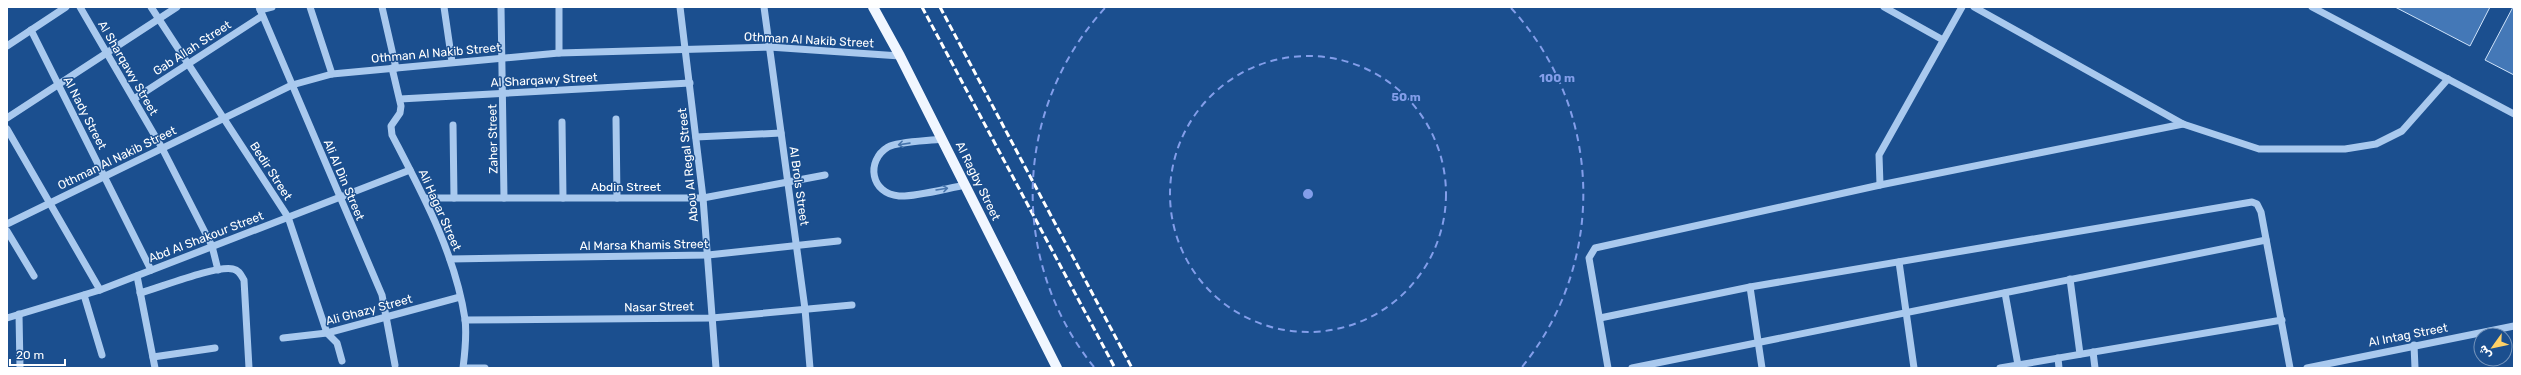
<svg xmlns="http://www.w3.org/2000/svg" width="2521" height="375" viewBox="0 0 2521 375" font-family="Rubik,'Noto Sans Arabic',sans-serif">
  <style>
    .building { fill: #4478b7; stroke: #cfe3fa }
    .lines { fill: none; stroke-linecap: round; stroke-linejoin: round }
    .minor { stroke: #a9c9ee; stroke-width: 7 }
    .major { stroke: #f0f6ff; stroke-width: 10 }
    .rail { stroke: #fff; stroke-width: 3; stroke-dasharray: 7 3; stroke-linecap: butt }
    .oneway { stroke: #4674ac }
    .ring { fill: none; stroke: #839eea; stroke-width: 2; stroke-dasharray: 7 5 }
    .labels { text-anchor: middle; stroke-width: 3; stroke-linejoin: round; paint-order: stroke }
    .street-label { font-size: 12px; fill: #fff; stroke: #1b4f8f }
    .centre { fill: #839eea; stroke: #1b4f8f; stroke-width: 2 }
    .ring-label { font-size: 12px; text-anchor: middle; font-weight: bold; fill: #839eea; stroke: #1b4f8f; stroke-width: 3; stroke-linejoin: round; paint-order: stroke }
  </style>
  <rect width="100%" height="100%" fill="#1b4f8f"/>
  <!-- building -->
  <g class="building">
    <path d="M2395 7H2490L2470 46Z"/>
    <path d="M2513 7H2514V75L2485 60Z"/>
  </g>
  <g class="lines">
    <!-- minor -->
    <g class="minor">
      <path d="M80 7 162 148 212 246 218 270"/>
      <path d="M151 7 288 217 327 333 337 343 342 361"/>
      <path d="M259 7 382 295 395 365"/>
      <path d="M310 7 332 74"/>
      <path d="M382 7 396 68"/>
      <path d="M444 7 452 62"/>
      <path d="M501 7 504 198"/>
      <path d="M680 7 703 198 716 368"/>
      <path d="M764 7 805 309 810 368"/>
      <path d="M1884 7 1943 40"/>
      <path d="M1962 7 1879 155 1880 185 2183 124"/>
      <path d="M1974 7 2183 124 2259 149H2345L2376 144 2402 131 2448 79"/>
      <path d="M2312 7 2514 114"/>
      <path d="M260 10 272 7"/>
      <path d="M31 30 151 270"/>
      <path d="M7 46 66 7"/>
      <path d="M559 53V7"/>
      <path d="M392 68 401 106 400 113 391 126 392 135C422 193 455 253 465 319 467 335 465 352 463 368"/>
      <path d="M134 99 262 16"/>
      <path d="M400 99 690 83"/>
      <path d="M7 118 177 7"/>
      <path d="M616 119 617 198"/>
      <path d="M562 122 563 198"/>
      <path d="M453 125 454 198"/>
      <path d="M7 129 100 290"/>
      <path d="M696 137 781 133"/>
      <path d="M942 139C929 141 899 141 888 147 865 161 871 194 899 196 916 197 948 188 966 185"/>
      <path d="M425 198H703L825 175"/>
      <path d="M7 224 292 85 332 74 559 53 769 47 900 56"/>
      <path d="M7 231 34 276"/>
      <path d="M450 259 708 255 838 241"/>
      <path d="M1899 262 1914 368"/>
      <path d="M137 276 155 368"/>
      <path d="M2070 279 2080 354"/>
      <path d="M1750 287 1762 368"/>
      <path d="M140 293C159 288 216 265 233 269 239 270 241 275 244 280L249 368"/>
      <path d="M2005 293 2018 365"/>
      <path d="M84 295 102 355"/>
      <path d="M19 314 20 368"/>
      <path d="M7 318 100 290 410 170"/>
      <path d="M1600 318 1750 287 2252 202 2257 204 2261 212 2290 368"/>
      <path d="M465 320 712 318 852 305"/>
      <path d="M283 338 327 333 460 297"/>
      <path d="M2414 345 2415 368"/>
      <path d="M2093 352 2095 368"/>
      <path d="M153 357 215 348"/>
      <path d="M2058 358 2059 368"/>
      <path d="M464 368H485"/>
      <path d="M1608 368 1589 258 1595 248 1880 185"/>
      <path d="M1632 368 2266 240"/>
      <path d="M2000 368 2282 320"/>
      <path d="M2307 368 2514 326"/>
    </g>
    <!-- major -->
    <path class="major" d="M873 7 900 56 1057 368"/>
    <!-- rail -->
    <g class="rail">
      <path d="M922 7 1115 368"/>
      <path d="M940 7 1132 368"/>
    </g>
  </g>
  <!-- one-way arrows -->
  <defs><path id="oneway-shaft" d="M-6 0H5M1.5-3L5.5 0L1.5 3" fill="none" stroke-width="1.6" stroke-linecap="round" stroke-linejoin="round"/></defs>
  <g class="oneway">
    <use href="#oneway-shaft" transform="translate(904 144) rotate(172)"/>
    <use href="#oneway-shaft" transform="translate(942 189) rotate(-9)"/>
  </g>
  <!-- distance rings -->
  <g class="ring">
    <circle cx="1308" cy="194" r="138"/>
    <path d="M1094 367A275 275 0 0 1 1105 8M1511 8A275 275 0 0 1 1522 367"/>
  </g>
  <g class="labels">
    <!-- street labels -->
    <g class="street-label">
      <text transform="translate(809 40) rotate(3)" y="4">Othman Al Nakib Street</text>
      <text transform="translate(192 48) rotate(-33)" y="4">Gab Allah Street</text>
      <text transform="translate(436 53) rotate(-5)" y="4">Othman Al Nakib Street</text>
      <text transform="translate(128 68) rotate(60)" y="4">Al Sharqawy Street</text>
      <text transform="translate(544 80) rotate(-3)" y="4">Al Sharqawy Street</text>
      <text transform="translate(85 113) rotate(63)" y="4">Al Nady Street</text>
      <text transform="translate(493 139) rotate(-91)" y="4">Zaher Street</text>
      <text transform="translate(117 158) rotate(-26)" y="4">Othman Al Nakib Street</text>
      <text transform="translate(688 165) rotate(-96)" y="4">Abou Al Regal Street</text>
      <text transform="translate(271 171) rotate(57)" y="4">Bedir Street</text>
      <text transform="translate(344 180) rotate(67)" y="4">Ali Al Din Street</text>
      <text transform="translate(978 181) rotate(64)" y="4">Al Ragby Street</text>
      <text transform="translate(799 186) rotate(82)" y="4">Al Brols Street</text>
      <text x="626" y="191">Abdin Street</text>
      <text transform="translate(440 210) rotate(66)" y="4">Ali Hagar Street</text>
      <text transform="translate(206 237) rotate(-21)" y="4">Abd Al Shakour Street</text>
      <text transform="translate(644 245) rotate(-1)" y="4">Al Marsa Khamis Street</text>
      <text transform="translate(659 307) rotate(-1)" y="4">Nasar Street</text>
      <text transform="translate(369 310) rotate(-15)" y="4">Ali Ghazy Street</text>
      <text transform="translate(2408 335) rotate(-11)" y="4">Al Intag Street</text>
    </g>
  </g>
  <circle cx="1308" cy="194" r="6" class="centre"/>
  <g class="ring-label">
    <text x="1557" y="82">100 m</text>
    <text x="1406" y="101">50 m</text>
  </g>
  <!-- border -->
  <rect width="2521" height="375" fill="none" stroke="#ffffff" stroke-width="16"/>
  <!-- north arrow -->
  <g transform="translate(2493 347) rotate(237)"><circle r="19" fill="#1b4f8f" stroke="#7695bc"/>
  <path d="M0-3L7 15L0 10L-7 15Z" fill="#ffd166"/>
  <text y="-6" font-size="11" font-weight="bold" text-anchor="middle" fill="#ffffff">ش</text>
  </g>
  <!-- scale -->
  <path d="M10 359v6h55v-6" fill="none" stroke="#ffffff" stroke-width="2"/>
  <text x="16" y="359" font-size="12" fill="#ffffff" stroke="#1b4f8f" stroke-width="3" paint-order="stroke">20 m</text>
</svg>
